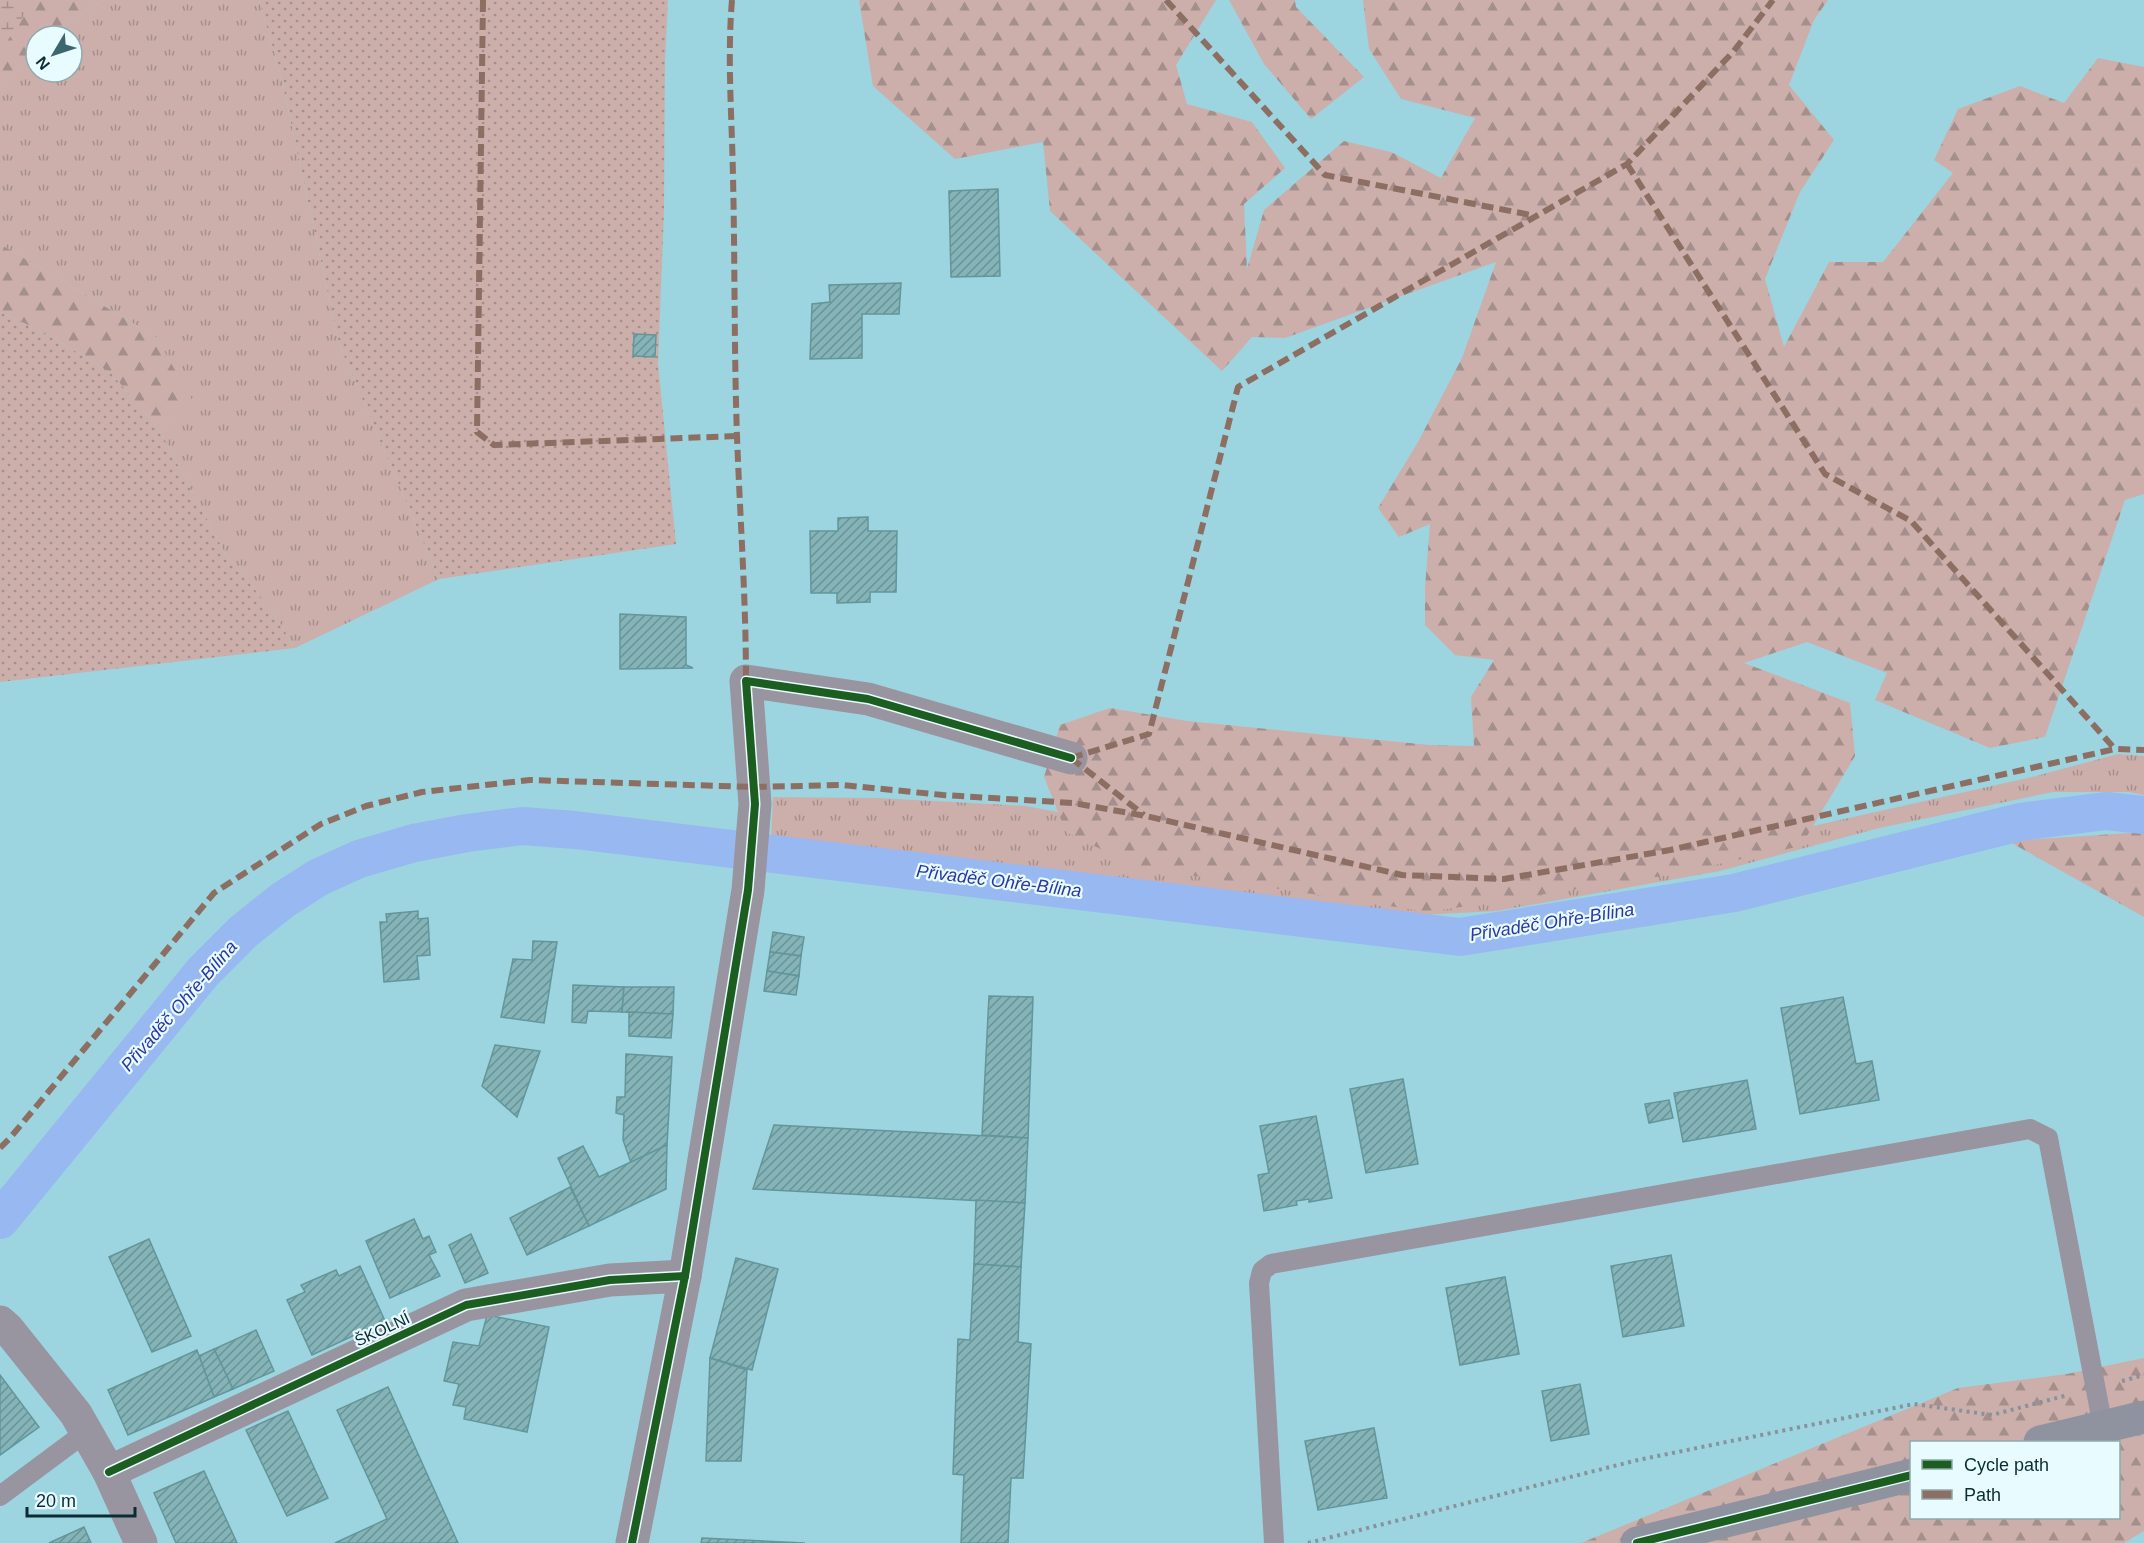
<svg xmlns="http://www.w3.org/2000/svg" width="2144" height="1543" viewBox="0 0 2144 1543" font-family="Helvetica,sans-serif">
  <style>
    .grass { fill: url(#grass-tufts) }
    .forest { fill: url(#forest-firs); fill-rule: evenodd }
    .wetland { fill: url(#wetland-marsh) }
    .garden { fill: url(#garden-dots) }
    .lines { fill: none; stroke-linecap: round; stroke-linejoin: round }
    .canal { stroke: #97b8f1; stroke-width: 38 }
    .building { fill: url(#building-hatch); stroke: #62969a; stroke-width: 1.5 }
    .path { stroke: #88929b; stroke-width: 4; stroke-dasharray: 3 4.5; stroke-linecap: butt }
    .lane { stroke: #9894a0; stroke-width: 20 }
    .street { stroke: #9894a0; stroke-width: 33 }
    .secondary { stroke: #8f93a0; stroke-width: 33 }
    .quiet { stroke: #8d6e63; stroke-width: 6; stroke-dasharray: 12 6; stroke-linecap: butt }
    .cycleway-casing { stroke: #e8fbff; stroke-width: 11 }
    .cycleway { stroke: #1b5e20; stroke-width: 8 }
    .labels { text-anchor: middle; stroke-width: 4.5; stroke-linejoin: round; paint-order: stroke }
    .street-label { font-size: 16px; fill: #0a2d33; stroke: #e8fbff }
    .water-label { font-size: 18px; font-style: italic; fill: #2b37a4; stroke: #e8fbff }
  </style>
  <defs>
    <pattern id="grass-tufts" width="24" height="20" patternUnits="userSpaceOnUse" patternTransform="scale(1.5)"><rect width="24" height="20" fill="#ccafab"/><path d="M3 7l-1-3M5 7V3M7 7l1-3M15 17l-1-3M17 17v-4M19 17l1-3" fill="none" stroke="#a48f8c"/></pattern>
    <pattern id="forest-firs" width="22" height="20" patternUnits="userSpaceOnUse" patternTransform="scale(1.5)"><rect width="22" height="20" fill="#ccafab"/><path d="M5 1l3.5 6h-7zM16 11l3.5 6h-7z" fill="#a48f8c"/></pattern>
    <pattern id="wetland-marsh" width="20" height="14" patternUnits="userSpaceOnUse" patternTransform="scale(1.5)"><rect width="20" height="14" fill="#ccafab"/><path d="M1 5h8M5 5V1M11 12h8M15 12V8" fill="none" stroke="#a48f8c"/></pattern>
    <pattern id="garden-dots" width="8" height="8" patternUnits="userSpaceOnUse" patternTransform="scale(1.5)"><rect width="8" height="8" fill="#ccafab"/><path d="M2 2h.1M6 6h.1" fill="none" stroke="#a48f8c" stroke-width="1.8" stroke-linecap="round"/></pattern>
    <pattern id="building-hatch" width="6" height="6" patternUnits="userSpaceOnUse" patternTransform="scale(1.5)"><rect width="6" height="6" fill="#84b4b7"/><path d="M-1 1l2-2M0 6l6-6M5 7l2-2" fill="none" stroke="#6a9395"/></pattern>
  </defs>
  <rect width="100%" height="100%" fill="#9cd4df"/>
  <!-- grass -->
  <g class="grass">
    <path d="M103 0H259L280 72 339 344 439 579 295 648 273 612 225 553 158 428 193 403 156 337 0 244V86L36 51V72H72V36H51Z"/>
    <path d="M2118 754 2144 756V795L2129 792H2053L1879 828 1720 871 1497 911 1420 915 1242 895 915 854 771 841 773 797 877 798 1026 806 1132 826 1708 852 1813 826 2036 776Z"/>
  </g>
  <!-- forest -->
  <g class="forest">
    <path d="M0 0H103L51 36H36V51L0 86Z"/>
    <path d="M859 0H1216L1176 65 1187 104 1252 122 1285 168 1244 204 1247 269 1264 210 1344 141 1391 152 1441 178 1475 118 1401 99 1369 49 1363 0H1828L1814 20 1789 85 1834 140 1800 192 1765 279 1784 347 1829 262H1883L1953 173 1934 160 1958 109 2020 86 2064 103 2098 58 2144 67V494L2125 500 2045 737 1990 748 1875 700 1887 673 1807 642 1744 663 1850 703 1855 756 1801 846 1669 875 1428 912 1137 867 1066 832 1044 777 1060 725 1110 708 1187 721 1336 736 1430 745 1474 746 1471 697 1494 660 1455 655 1425 625V588L1430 524 1399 537 1378 508 1418 442 1462 358 1496 262 1285 338 1252 337 1222 371 1050 211 1043 142 955 159 873 86Z"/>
    <path d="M1229 0H1295L1296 7 1364 77 1311 119 1264 64Z"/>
    <path d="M0 244 156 337 194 403 158 428 111 373 45 333 0 312Z"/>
    <path d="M2144 832V917L2008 841Z"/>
    <path d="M2144 1358V1531L2124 1543H1581L1958 1388 2067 1374ZM1912 1442H2118V1518H1912Z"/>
  </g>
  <!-- wetland -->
  <path class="wetland" d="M0 0H34L6 43 0 46Z"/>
  <!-- garden -->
  <g class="garden">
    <path d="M259 0H668L665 61 664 210 658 364 676 544 439 579 339 344 280 72Z"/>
    <path d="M0 312 45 333 111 373 158 428 225 553 273 612 295 648 0 682Z"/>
  </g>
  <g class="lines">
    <!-- canal -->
    <path class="canal" d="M0 1220 203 972 244 931 283 900 319 877 359 859 414 843 467 833 522 826 575 830 1460 937 1734 893 2020 822 2106 811 2144 815"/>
  </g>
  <!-- building -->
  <g class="building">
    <path d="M998 189 1000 276 951 277 949 191Z"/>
    <path d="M901 283 899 314H862V358L810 359 812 304 830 302 829 285Z"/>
    <path d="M634 334 656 335 655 357 633 356Z"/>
    <path d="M868 517V531H897L896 592H870V602L837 603V593H811L810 531H838V518Z"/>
    <path d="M620 614 686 617V665L693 668 620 669Z"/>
    <path d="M418 911V919L428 918 430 955 417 956 419 979 384 982 380 922H387L386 914Z"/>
    <path d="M773 932 804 937 801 956 770 952Z"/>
    <path d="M533 941 557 942 544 1023 501 1017 513 959 532 960Z"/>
    <path d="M770 952 801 956 799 976 767 971Z"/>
    <path d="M767 971 799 976 796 995 764 991Z"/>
    <path d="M573 985 624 987 622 1012 588 1011 586 1023 572 1022Z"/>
    <path d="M624 987H674L673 1014 622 1012Z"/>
    <path d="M989 996 1033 997 1028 1138 982 1135Z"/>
    <path d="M1843 997 1856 1064 1872 1061 1879 1100 1800 1114 1781 1008Z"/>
    <path d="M629 1012 673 1014 671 1038 629 1036Z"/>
    <path d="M495 1045 540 1051 517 1117 482 1086Z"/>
    <path d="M626 1054 672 1057 667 1145 631 1163 623 1140 624 1115 616 1113 617 1097H625Z"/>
    <path d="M1403 1079 1418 1164 1366 1173 1350 1089Z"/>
    <path d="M1747 1080 1756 1129 1683 1142 1674 1093Z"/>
    <path d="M1669 1100 1673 1118 1649 1123 1645 1104Z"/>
    <path d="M1316 1116 1332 1198 1309 1202V1199L1296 1201 1297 1205 1264 1211 1258 1175 1269 1173 1260 1126Z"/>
    <path d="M774 1125 1028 1138 1025 1203 753 1189Z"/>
    <path d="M667 1145 666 1189 589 1226 558 1158 583 1146 599 1177Z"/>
    <path d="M570 1187 589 1226 527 1255 510 1218Z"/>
    <path d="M976 1200 1025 1203 1021 1267 974 1264Z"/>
    <path d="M414 1219 423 1239 429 1236 436 1252 429 1255 440 1276 390 1298 366 1241Z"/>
    <path d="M471 1234 488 1273 465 1283 449 1245Z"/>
    <path d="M149 1239 191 1336 152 1352 109 1257Z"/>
    <path d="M1671 1255 1684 1326 1623 1337 1611 1266Z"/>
    <path d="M736 1258 778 1269 752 1370 710 1358Z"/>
    <path d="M974 1264 1021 1267 1018 1342 1031 1344 1023 1478H1011L1008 1543H961L964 1475 953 1474 958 1339 970 1340Z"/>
    <path d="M360 1266 385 1321 312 1355 287 1300 305 1292 301 1285 336 1270 339 1276Z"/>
    <path d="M1505 1277 1519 1354 1460 1365 1446 1288Z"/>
    <path d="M487 1315 549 1327 527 1432 464 1419 466 1407 453 1405 459 1384 444 1381 453 1342 479 1346Z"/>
    <path d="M256 1330 274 1371 233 1389 214 1349Z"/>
    <path d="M214 1349 233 1389 214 1397 199 1356Z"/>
    <path d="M197 1350 214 1397 128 1435 108 1390Z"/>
    <path d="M710 1358 747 1370 741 1461H706Z"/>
    <path d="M0 1375 39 1427 0 1455Z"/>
    <path d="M1580 1384 1589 1434 1551 1441 1542 1391Z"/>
    <path d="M388 1387 458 1543H335L387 1519 337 1410Z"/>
    <path d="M288 1411 328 1498 287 1516 246 1430Z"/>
    <path d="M1374 1428 1387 1498 1318 1510 1305 1441Z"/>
    <path d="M204 1471 237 1543H176L154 1493Z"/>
    <path d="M84 1527 91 1543H49Z"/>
    <path d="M702 1538 805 1543H701Z"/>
  </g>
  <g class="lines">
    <!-- path -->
    <g class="path">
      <path d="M2122 1381 2144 1375"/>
      <path d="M1308 1543 1638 1460 1914 1404 1992 1415 2068 1395"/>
    </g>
    <!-- lane -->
    <g class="lane">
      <path d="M0 1496 86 1432"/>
      <path d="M1274 1543 1259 1283 1262 1271 1271 1264 2030 1129 2048 1138 2103 1427"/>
    </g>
    <!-- street -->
    <g class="street">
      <path d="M0 1322 8 1329 76 1414 109 1472 141 1543"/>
      <path d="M109 1472 466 1305 610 1280 685 1276"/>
      <path d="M632 1543 685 1276 748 890 755 804 746 681 868 699 1071 758"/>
    </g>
    <!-- secondary -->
    <g class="secondary">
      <path d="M2040 1442 2144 1417"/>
      <path d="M1637 1543 1912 1475"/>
    </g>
    <!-- quiet -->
    <g class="quiet">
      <path d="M483 0 477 432 494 445 737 436"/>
      <path d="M732 0C727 59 732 118 733 177 735 263 734 350 737 436 740 518 746 599 746 681"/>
      <path d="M1166 0 1325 175 1536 216"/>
      <path d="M1627 164 1825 474 1911 521 2115 749"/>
      <path d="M1071 758 1149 734 1238 387 1627 164 1733 52 1773 0"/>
      <path d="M1071 758 1144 815"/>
      <path d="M0 1148 10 1138 214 893 321 824 366 806 422 792 530 780 753 787 842 785 943 795 1073 803 1146 816 1402 875 1504 879 1670 850 2115 749 2144 750"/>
    </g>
    <defs>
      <g id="cycleway">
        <path d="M109 1472 466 1305 610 1280 685 1276"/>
        <path d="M632 1543 685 1276 748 890 755 804 746 681 868 699 1071 758"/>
        <path d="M1637 1543 1912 1475"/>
      </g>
    </defs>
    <!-- cycleway casing -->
    <use href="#cycleway" class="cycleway-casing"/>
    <!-- cycleway -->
    <use href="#cycleway" class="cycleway"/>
  </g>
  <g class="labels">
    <!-- street labels -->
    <g class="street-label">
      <text transform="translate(382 1329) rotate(-25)" y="6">ŠKOLNÍ</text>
    </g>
    <!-- water labels -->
    <g class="water-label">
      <text transform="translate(999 881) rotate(7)" y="6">Přivaděč Ohře-Bílina</text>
      <text transform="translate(1552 922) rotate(-9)" y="6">Přivaděč Ohře-Bílina</text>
      <text transform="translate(179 1006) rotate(-49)" y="6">Přivaděč Ohře-Bílina</text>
    </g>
  </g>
  <!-- legend -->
  <rect x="1910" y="1441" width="210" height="78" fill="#e8fbff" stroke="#8fa9ad" stroke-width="1.5"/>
  <rect x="1922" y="1460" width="30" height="9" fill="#1b5e20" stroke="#8fa9ad" stroke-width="1.5"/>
  <text x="1964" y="1471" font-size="18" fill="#0a2d33">Cycle path</text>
  <rect x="1922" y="1490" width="30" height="9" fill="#8d6e63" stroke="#8fa9ad" stroke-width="1.5"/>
  <text x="1964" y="1501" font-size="18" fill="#0a2d33">Path</text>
  <!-- north arrow -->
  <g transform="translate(54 54) rotate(231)"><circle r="28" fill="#e8fbff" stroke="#8fa9ad" stroke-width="1.5"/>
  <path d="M0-4.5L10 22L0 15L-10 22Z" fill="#3d676f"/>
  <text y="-9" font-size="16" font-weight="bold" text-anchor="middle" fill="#0a2d33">N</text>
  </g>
  <!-- scale -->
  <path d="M27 1507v9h108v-9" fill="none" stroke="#0a2d33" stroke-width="3"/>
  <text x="36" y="1507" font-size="18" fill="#0a2d33" stroke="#e8fbff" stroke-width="4.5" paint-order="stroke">20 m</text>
</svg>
